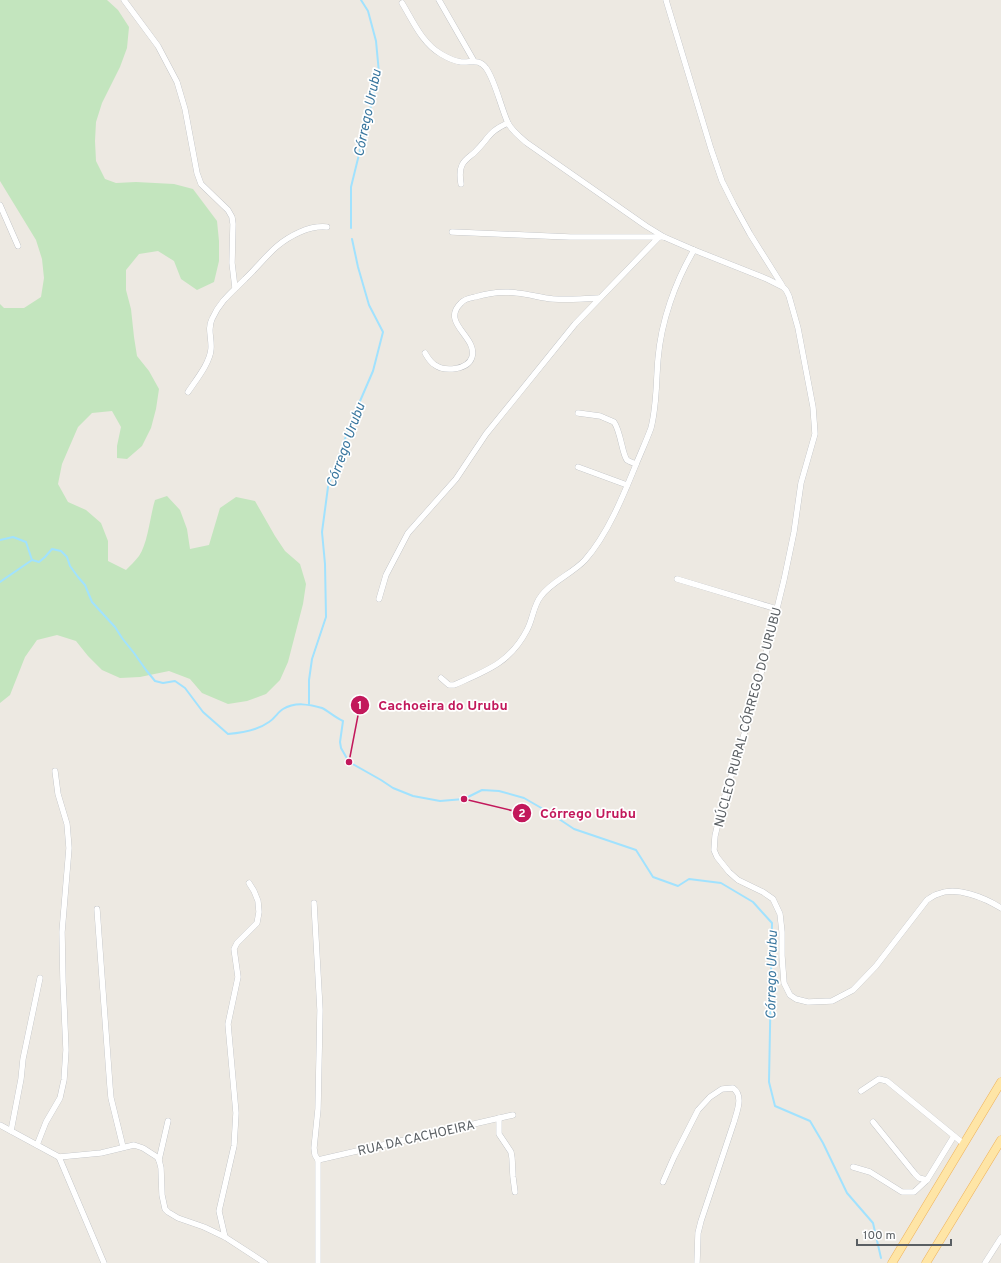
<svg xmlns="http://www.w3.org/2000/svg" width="1001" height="1263" viewBox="0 0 1001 1263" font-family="Overpass,sans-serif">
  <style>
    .green { fill: #c3e5be }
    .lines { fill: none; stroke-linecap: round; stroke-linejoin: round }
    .stream { stroke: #a1e2fe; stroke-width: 2 }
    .minor-casing { stroke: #b3b6ba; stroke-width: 6 }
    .primary-casing { stroke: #f0b258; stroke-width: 9 }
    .minor { stroke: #fff; stroke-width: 5.5 }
    .primary { stroke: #fee5a6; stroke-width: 8 }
    .labels { text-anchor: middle; stroke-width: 3.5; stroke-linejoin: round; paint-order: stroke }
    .street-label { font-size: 13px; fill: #5a5f63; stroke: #fff }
    .water-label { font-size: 14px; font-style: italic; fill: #3a779f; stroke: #fff }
    .leader { fill: none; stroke: #c2185b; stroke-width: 1.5 }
    .callout-dot { fill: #c2185b; stroke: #fff; stroke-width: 1.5 }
    .mark-label { font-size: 12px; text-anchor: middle; font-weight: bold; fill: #fff }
    .callout-label { font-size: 14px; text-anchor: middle; font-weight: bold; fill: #c2185b; stroke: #fff; stroke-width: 3.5; stroke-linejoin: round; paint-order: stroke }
  </style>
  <rect width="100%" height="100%" fill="#ede9e2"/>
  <!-- green -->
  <path class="green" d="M0 0H107L118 10 129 27 127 48 120 67 102 103 96 122 95 141 96 161 105 179 116 183 136 182 174 184 193 189 217 221 219 241V261L214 282 197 290 181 279 174 261 158 251 139 254 126 270V290L131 309 134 337 137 356 149 371 159 389 156 409 151 428 142 446 127 459 117 458V446L121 427 112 411 92 413 78 427 62 464 58 484 68 502 86 510 101 523 108 541V561L126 570C130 566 135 561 139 556 148 543 150 516 155 500L167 496 180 510 187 529 190 549 209 545 220 508 236 497 255 501 275 536 285 551 300 564 306 584 303 604 288 662 280 680 266 694 247 701 228 704 202 693 190 679 169 671 140 677 120 678 102 670 88 656 76 641 57 635 37 640 25 657 10 695 0 703V304L4 308H24L41 297 44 278 42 259 36 240 0 181Z"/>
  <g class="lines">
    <!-- stream -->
    <g class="stream">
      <path d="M351 228V187L379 73 376 41 368 11 361 0"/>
      <path d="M0 540 13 537 26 542 32 560 39 562 45 557 52 549 61 551 67 557 70 566 78 577 85 585 92 602 115 627 122 638 134 653 146 670 155 681 163 683 175 681 185 688 203 712 228 734C242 733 258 730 269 722 275 718 278 712 283 709 294 702 310 704 322 708 328 711 336 718 343 721L340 742 341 748 349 762 381 780 393 788 413 796 440 801 464 799 482 790 499 791 524 798 550 813 574 829 636 850 653 877 678 886 689 879 721 883 753 902 772 923 769 1082 775 1106 810 1121 823 1143 847 1193 873 1223 881 1258"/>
      <path d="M0 582 32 560"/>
      <path d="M309 704V680L312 659 326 617 325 564 322 532 328 487 351 422 373 371 383 332 369 305 358 267 352 239"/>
    </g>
    <defs>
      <g id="minor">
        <path d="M124 0 158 46 177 82 185 109 197 173 201 184 228 210 232 217 233 224 232 263 235 288"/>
        <path d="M439 0 474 61"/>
        <path d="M666 0 711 149 722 181 734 205 750 234 782 285"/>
        <path d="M402 3C413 21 422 43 441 54 446 57 454 61 461 62 471 63 479 58 486 68 495 80 501 108 508 123 512 131 520 137 527 143L646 226 664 237"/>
        <path d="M461 184C460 178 459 171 462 165 465 159 471 156 475 152 489 138 489 131 508 123"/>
        <path d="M0 205 18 246"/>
        <path d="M452 232 570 237H664L694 250 767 279 783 287 786 290 789 296 798 328 813 407 815 434 801 483 794 532 784 580 754 702 723 802 715 836 714 850 717 857 729 872 738 880 763 892 773 899 780 914 782 932V956L784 983 790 995 796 999 808 1002 832 1001 853 990 876 966 927 900C930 898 934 895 938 894 957 886 985 898 1001 908"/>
        <path d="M425 353C428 358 430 362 435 365 445 372 468 370 472 357 478 337 440 323 461 303 464 299 470 298 475 297 488 293 503 291 517 293 529 294 541 298 553 299 568 300 584 299 599 298"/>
        <path d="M188 392C196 380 210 363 211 349 212 338 207 329 212 319 220 301 231 293 245 279 265 260 273 244 300 232 309 228 316 226 327 227"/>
        <path d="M578 413 600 416 614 422C621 432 622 454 627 460 630 462 633 463 636 464"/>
        <path d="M578 467 627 485"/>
        <path d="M677 579 777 609"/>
        <path d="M379 599 386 575 408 533 456 479 486 434 575 324 659 237"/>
        <path d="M441 678 449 685H454C486 671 510 663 527 630 533 619 533 606 541 596 552 581 572 574 585 560 608 534 624 494 637 462 642 450 647 439 651 428 657 405 656 382 658 359 661 322 675 282 694 250"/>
        <path d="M314 903 320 1010 318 1109 314 1148 315 1155 318 1160V1263"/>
        <path d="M97 909 110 1087 111 1098 123 1147"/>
        <path d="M861 1091 879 1079 887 1081 964 1144"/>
        <path d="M499 1118V1134L511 1152 512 1158 513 1177 515 1192"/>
        <path d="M873 1122 915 1174 919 1178 927 1180 954 1136"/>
        <path d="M0 1125 59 1157 101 1153 134 1145 143 1148 157 1157 159 1160 161 1168 162 1195 165 1209 168 1212 178 1218 204 1227 225 1237 265 1263"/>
        <path d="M11 1131 21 1079 23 1059 40 978"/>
        <path d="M37 1145 46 1122 60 1098 64 1080 66 1050 63 982 62 932 69 848 67 824 58 794 55 771"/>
        <path d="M59 1157 104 1263"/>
        <path d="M159 1160 168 1121"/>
        <path d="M318 1160 513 1115"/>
        <path d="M853 1167 870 1172 902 1192H914L927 1180"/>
        <path d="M663 1182 674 1157 698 1110 710 1097 722 1089 733 1088C744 1096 737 1111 734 1122L701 1221 698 1233 697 1263"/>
        <path d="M225 1237 219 1211 234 1146 236 1113 228 1024 238 977 234 949 237 943 257 923 259 912 258 901 254 891 249 883"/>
        <path d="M985 1263 1001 1238"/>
      </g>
      <g id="primary">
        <path d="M892 1263 1001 1082"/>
        <path d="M926 1263 1001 1140"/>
      </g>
    </defs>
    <!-- minor casing -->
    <use href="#minor" class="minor-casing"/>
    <!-- primary casing -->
    <use href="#primary" class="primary-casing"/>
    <!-- minor -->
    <use href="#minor" class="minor"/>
    <!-- primary -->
    <use href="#primary" class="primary"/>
  </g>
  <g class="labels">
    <!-- street labels -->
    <g class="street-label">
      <text transform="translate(747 717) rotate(-75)" y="5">NÚCLEO RURAL CÓRREGO DO URUBU</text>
      <text transform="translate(416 1137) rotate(-13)" y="5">RUA DA CACHOEIRA</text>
    </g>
    <!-- water labels -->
    <g class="water-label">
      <text transform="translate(367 113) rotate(-78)" y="5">Córrego Urubu</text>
      <text transform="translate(345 445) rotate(-70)" y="5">Córrego Urubu</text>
      <text transform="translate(771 975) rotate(-89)" y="5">Córrego Urubu</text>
    </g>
  </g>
  <!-- callouts -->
  <path class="leader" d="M349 762L360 705M464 799L522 813"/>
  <g class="callout-dot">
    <circle cx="349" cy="762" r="4"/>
    <circle cx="464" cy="799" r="4"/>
    <circle cx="360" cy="705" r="10"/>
    <circle cx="522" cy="813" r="10"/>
  </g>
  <g class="mark-label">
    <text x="360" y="709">1</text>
    <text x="522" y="817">2</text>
  </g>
  <g class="callout-label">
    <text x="443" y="710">Cachoeira do Urubu</text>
    <text x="588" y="818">Córrego Urubu</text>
  </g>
  <!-- scale -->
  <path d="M857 1239v6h94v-6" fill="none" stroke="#5a5f63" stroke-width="2"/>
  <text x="863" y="1239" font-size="12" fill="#5a5f63" stroke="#ffffff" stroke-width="3" paint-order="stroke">100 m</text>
</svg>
